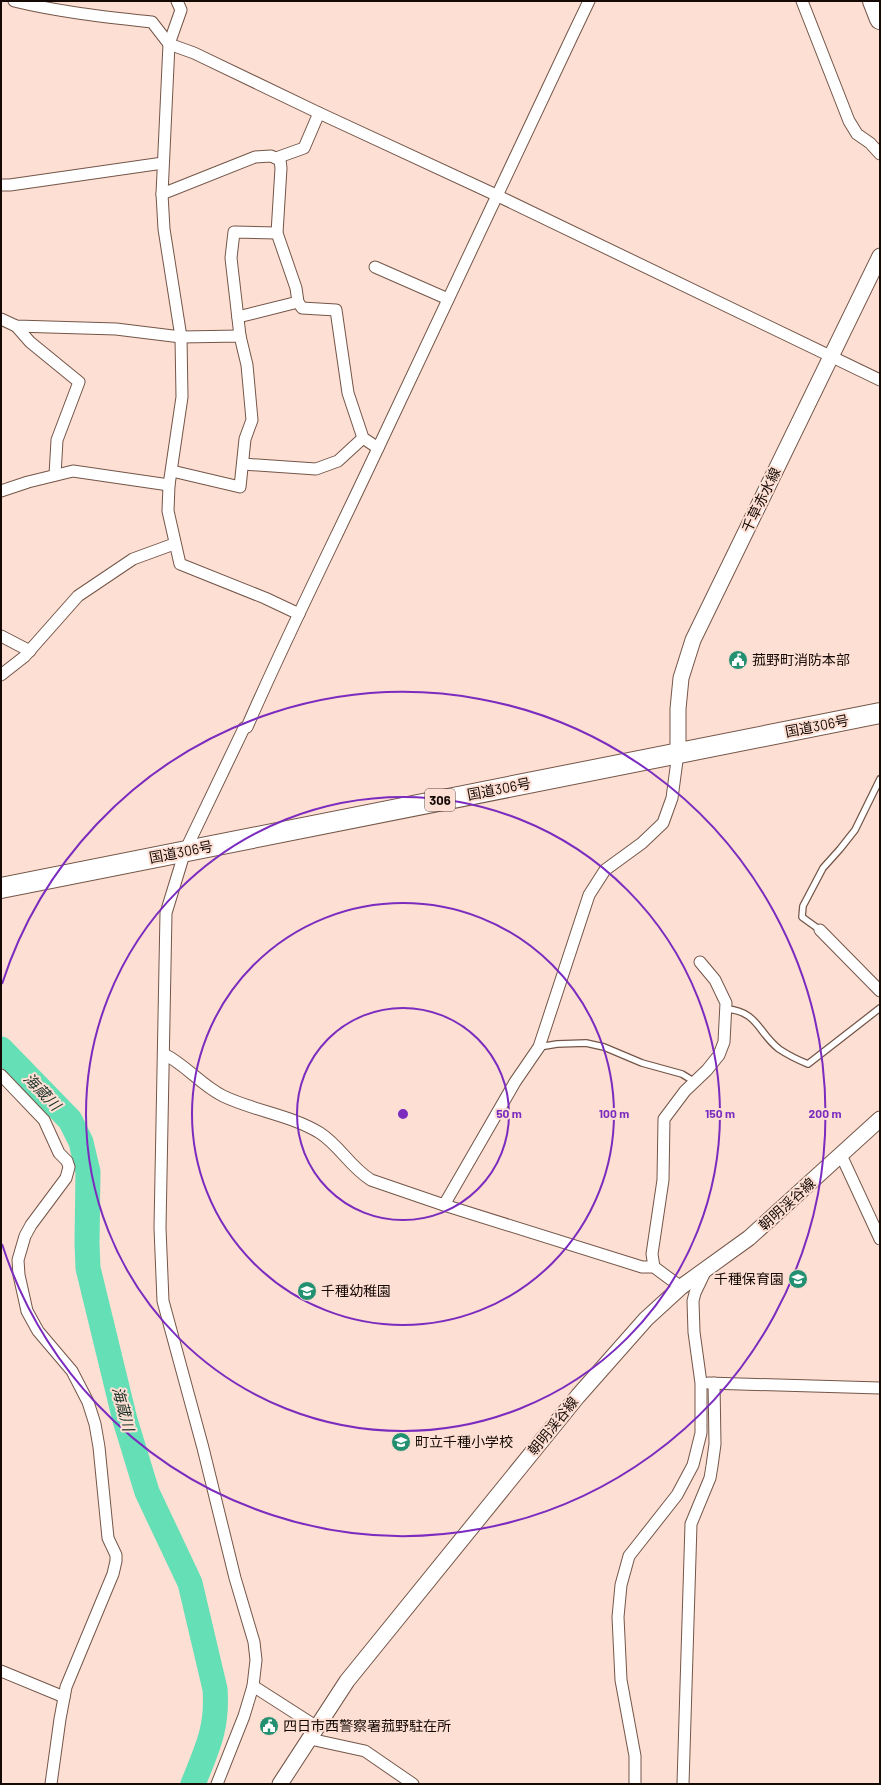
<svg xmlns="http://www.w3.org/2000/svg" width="881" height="1785" viewBox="0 0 881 1785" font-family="Barlow,'Noto Sans JP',sans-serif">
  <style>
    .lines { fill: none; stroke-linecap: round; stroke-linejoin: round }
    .river { stroke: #64dfb6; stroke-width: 25 }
    .lane-casing { stroke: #745649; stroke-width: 8 }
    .street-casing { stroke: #745649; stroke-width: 13 }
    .secondary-casing { stroke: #745649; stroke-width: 17 }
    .highway-casing { stroke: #745649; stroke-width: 22 }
    .lane { stroke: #fff; stroke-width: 5.5 }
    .street { stroke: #fff; stroke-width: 11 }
    .secondary { stroke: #fff; stroke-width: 15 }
    .highway { stroke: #fff; stroke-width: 20 }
    .ring { fill: none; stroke: #7b2cbf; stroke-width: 2 }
    .labels { text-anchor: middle; stroke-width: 4; stroke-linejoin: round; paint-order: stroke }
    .shield { fill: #fddfd3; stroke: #5a4943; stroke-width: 1 }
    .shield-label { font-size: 13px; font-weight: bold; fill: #140905 }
    .street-label { font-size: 14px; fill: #140905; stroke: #fddfd3 }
    .poi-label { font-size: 14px; fill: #140905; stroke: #fddfd3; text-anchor: start }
    .water-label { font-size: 15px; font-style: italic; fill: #1c322a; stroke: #fddfd3 }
    .centre { fill: #7b2cbf; stroke: #fddfd3; stroke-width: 2 }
    .ring-label { font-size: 12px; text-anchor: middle; font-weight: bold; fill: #7b2cbf; stroke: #fddfd3; stroke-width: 4; stroke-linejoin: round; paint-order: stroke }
  </style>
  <rect width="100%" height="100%" fill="#fddfd3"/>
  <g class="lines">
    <!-- river -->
    <path class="river" d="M1 1049 70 1120 81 1142 88 1172 87 1243 88 1268 125 1420 147 1492 190 1583 215 1689C218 1728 207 1749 193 1784"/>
    <defs>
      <g id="lane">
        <path d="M820 930 802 917 803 906 823 868 840 849 855 830 880 779"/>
        <path d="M726 1009C758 1011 758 1033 779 1049 788 1055 798 1060 808 1064L880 1008"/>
        <path d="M539 1047 557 1044 586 1043 604 1047 642 1063 682 1074 695 1082"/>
      </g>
      <g id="street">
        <path d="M14 1C59 12 106 17 152 22L169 44 194 53 319 113 496 195 880 380"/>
        <path d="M177 1 181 10 169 44 162 194 164 229 181 337 182 397 169 485 168 511 180 564 265 598 299 614"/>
        <path d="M802 1 849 121 857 134 870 143 880 154"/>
        <path d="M276 158 304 148 319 113"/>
        <path d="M1 185H10L163 163"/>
        <path d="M162 194 255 157 271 156 280 160 281 168 277 233 296 288 298 302 302 308 336 310 348 393 363 438 378 448"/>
        <path d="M375 267 448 299"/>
        <path d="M238 317 298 302"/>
        <path d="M1 319 16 326 116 329 181 337 240 336 247 365 252 420 245 439 240 487 172 471"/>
        <path d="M16 326 30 342 79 382 57 440 55 475"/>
        <path d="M240 336 231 258 234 232 277 233"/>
        <path d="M243 464 316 469 338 461 363 438"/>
        <path d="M1 491 28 482 73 471 169 485"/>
        <path d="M1 636 30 651"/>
        <path d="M1 675 24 657 78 596 133 559 174 544"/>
        <path d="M820 930 880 991"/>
        <path d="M164 1054C186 1065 201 1085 223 1096 254 1111 291 1115 320 1133 340 1146 350 1167 371 1180L444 1205 642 1267H654L681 1287"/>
        <path d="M1 1075 44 1120 59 1153 67 1161 69 1167 66 1178 31 1225 25 1236 18 1260 19 1275 27 1311 38 1331 72 1371 88 1402 95 1424 99 1447 108 1538 116 1555V1561L113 1574 66 1687 60 1719 51 1784"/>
        <path d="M841 1155 880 1239"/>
        <path d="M444 1205 515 1082 539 1047 589 895 605 870 642 843 663 823 672 798 678 753"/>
        <path d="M654 1267 652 1254 663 1180 664 1119 685 1091 707 1070 719 1055 724 1042 726 1003 715 980 700 962"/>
        <path d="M708 1383 880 1388"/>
        <path d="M1 1671 64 1697"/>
        <path d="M253 1686 317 1727"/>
        <path d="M310 1739 365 1751 413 1784"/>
        <path d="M217 1784 244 1716 253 1686 256 1660 254 1642 235 1578 203 1448 163 1301 160 1228 166 913 185 851 244 728 247 727C288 633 335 540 379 446 449 298 518 149 589 1"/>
        <path d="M635 1784V1756L621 1680 618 1617 621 1585 629 1556 677 1495 693 1465 701 1433V1383L694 1332 693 1301 695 1293 706 1270"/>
        <path d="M683 1784 691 1524 710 1478 712 1466 715 1444 714 1383"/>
      </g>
      <g id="secondary">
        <path d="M678 753V709L681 678 693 640 880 256"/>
        <path d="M280 1784 347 1681 578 1396 646 1319 681 1287 749 1238 880 1119"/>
      </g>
      <g id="highway">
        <path d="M873 1 880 19"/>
        <path d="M1 888 880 713"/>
      </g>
    </defs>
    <!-- lane casing -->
    <use href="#lane" class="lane-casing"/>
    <!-- street casing -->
    <use href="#street" class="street-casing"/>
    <!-- secondary casing -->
    <use href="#secondary" class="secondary-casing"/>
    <!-- highway casing -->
    <use href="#highway" class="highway-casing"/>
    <!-- lane -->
    <use href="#lane" class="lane"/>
    <!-- street -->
    <use href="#street" class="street"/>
    <!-- secondary -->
    <use href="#secondary" class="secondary"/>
    <!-- highway -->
    <use href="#highway" class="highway"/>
  </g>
  <!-- distance rings -->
  <g class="ring">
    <circle cx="403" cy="1114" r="106"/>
    <circle cx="403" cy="1114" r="211"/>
    <circle cx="403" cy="1114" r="317"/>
    <path d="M2 984A422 422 0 1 1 2 1244"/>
  </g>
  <!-- icons -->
  <defs>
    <symbol id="civic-disc" viewBox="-11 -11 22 22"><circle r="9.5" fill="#229071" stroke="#fddfd3"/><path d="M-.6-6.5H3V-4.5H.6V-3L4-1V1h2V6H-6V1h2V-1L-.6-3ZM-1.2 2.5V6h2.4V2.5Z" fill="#fff"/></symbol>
    <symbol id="school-disc" viewBox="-11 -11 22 22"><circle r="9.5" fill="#229071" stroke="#fddfd3"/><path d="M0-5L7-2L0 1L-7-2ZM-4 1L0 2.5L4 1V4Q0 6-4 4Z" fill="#fff"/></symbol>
  </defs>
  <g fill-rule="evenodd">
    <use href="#civic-disc" x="727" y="649" width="22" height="22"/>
    <use href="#school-disc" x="787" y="1268" width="22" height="22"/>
    <use href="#school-disc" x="296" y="1280" width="22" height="22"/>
    <use href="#school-disc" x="390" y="1431" width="22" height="22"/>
    <use href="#civic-disc" x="258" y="1715" width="22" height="22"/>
  </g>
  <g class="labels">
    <!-- shield labels -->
    <rect class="shield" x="425" y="789" width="30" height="22" rx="3"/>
    <g class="shield-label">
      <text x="440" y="805">306</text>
    </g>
    <!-- street labels -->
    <g class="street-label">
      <text transform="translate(761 500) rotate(-64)" y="5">千草赤水線</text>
      <text transform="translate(817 726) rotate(-11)" y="5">国道306号</text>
      <text transform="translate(499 789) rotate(-11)" y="5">国道306号</text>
      <text transform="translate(181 852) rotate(-11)" y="5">国道306号</text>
      <text transform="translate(787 1204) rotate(-42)" y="5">朝明渓谷線</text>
      <text transform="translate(553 1426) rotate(-51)" y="5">朝明渓谷線</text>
    </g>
    <!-- poi labels -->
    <g class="poi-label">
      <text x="752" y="665">菰野町消防本部</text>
      <text x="784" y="1284" text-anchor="end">千種保育園</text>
      <text x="321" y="1296">千種幼稚園</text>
      <text x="415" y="1447">町立千種小学校</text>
      <text x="283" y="1731">四日市西警察署菰野駐在所</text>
    </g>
    <!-- water labels -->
    <g class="water-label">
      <text transform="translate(42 1092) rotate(46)" y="5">海蔵川</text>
      <text transform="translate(123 1409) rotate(75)" y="5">海蔵川</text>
    </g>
  </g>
  <circle cx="403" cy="1114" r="6" class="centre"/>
  <g class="ring-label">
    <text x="509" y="1118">50 m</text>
    <text x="614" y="1118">100 m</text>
    <text x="720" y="1118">150 m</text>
    <text x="825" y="1118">200 m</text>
  </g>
  <!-- border -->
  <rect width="881" height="1785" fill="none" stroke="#140905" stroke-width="4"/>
</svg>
